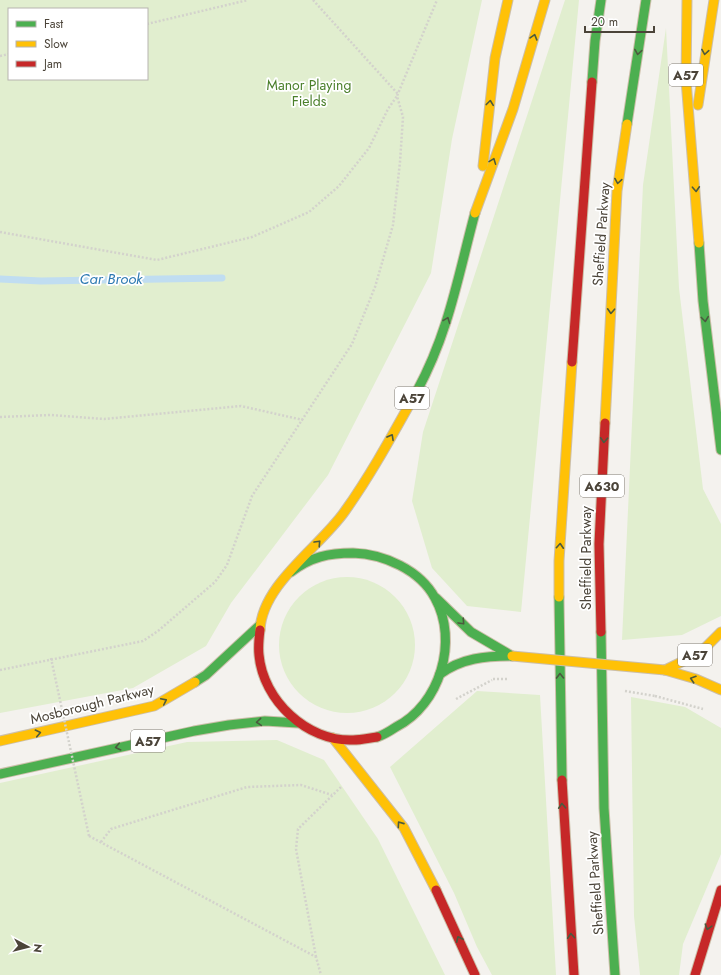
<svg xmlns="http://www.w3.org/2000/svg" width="721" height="975" viewBox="0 0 721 975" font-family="Jost,sans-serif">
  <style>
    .green { fill: #e1eecf; fill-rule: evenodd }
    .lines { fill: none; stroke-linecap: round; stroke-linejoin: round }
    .stream { stroke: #c0ddf1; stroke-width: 7 }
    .fast-casing { stroke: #ccbfa9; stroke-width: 11 }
    .slow-casing { stroke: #ccbfa9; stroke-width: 11 }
    .jam-casing { stroke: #ccbfa9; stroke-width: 11 }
    .path { stroke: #d3d2cc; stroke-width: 2.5; stroke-dasharray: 2 2; stroke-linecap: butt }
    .fast { stroke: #4caf50; stroke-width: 9 }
    .slow { stroke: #ffc107; stroke-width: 9 }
    .jam { stroke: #c62828; stroke-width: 9 }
    .slow-bridge-casing { stroke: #ccbfa9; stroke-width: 11; stroke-linecap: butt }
    .path-bridge { stroke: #d3d2cc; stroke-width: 2.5; stroke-dasharray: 2 2; stroke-linecap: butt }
    .slow-bridge { stroke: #ffc107; stroke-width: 9 }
    .oneway { stroke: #4b593e }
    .labels { text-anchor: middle; stroke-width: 3.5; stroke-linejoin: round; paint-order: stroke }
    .shield { fill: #fff; stroke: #817c74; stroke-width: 1 }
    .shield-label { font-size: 13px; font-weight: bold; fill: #4b4439 }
    .park-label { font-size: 14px; fill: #4a7f2a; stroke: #fff }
    .street-label { font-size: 14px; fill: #4b4439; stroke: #fff }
    .water-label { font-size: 15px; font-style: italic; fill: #2e7ab2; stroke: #fff }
  </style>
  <rect width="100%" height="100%" fill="#f4f2ee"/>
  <!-- green -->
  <g class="green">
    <path d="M0 0H482L452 139 431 273 328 475 231 603 206 646 133 688 0 713ZM9 9H147V79H9Z"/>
    <path d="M565 0H579L521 612 467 606 432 568 412 501 423 432Z"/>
    <path d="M666 28 679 288 703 489 721 524V616L682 635 622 640 643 185Z"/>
    <circle cx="347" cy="645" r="68"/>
    <path d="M477 691 540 695 556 975H492L477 947 454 893 390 767Z"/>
    <path d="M631 697 685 707 721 728V854L683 944 679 975H640L634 916Z"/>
    <path d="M277 740 324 760 378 839 445 975H0V783L187 742Z"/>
  </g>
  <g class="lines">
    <!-- stream -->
    <path class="stream" d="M0 279 41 281 222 278"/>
    <defs>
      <g id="fast">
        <path d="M592 82 595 41 601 0"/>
        <path d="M627 124 646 0"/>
        <path d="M699 243 703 301 721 450"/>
        <path d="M417 391C449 332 458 276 475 213"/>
        <path d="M291 572C310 557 329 553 353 553 384 554 420 570 435 598 459 641 440 705 396 727 390 731 384 735 377 737"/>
        <path d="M559 597 562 780"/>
        <path d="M436 598 471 632 512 656"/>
        <path d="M601 632 604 808 615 975"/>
        <path d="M440 674C462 658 485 656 512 656"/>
        <path d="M195 682 206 675 260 625"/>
        <path d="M0 774 194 731 229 725 265 721 298 723"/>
      </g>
      <g id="slow">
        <path d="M687 0 686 80 699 243"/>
        <path d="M698 105 714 0"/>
        <path d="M483 166 495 58 508 0"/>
        <path d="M475 213 513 109 545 0"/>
        <path d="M605 423 617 191 627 124"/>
        <path d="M559 597V561L572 362"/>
        <path d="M260 630C262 584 320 547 345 511 372 473 394 432 417 391"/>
        <path d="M665 670 700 653 721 632"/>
        <path d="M665 670 696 679 721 690"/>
        <path d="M333 738 404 828 436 890"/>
        <path d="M0 741 154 706 195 682"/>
      </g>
      <g id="jam">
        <path d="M572 362 592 82"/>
        <path d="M260 630C259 638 258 647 259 655 263 700 307 742 353 740 361 740 369 738 377 737"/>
        <path d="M601 632 599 544 605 423"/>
        <path d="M562 780 574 975"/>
        <path d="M436 890 475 975"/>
        <path d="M695 975 721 890"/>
      </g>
    </defs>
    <!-- fast casing -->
    <use href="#fast" class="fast-casing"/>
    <!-- slow casing -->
    <use href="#slow" class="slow-casing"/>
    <!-- jam casing -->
    <use href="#jam" class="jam-casing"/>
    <!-- path -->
    <g class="path">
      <path d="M313 0 398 94"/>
      <path d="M147 24 248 0"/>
      <path d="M0 56 9 54"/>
      <path d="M0 232 157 260 252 237 309 212 339 186 369 148 388 109 397 96"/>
      <path d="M0 417 51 415 104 419 241 406 303 420"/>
      <path d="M0 670 143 641 158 631 215 582 227 565 252 496 352 344 375 287 393 225 400 162 403 117 397 96 437 0"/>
      <path d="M655 696 703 709"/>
      <path d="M456 699 492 680"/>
      <path d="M89 836 316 957 321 975"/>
      <path d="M101 842 111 829 247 787 301 785 332 795"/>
      <path d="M316 957 296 849 298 829 342 786"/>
    </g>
    <!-- fast -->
    <use href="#fast" class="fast"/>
    <!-- slow -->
    <use href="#slow" class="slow"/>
    <!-- jam -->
    <use href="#jam" class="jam"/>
    <defs>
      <path id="slow-bridge" d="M512 656 665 670"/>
    </defs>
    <!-- slow-bridge casing -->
    <use href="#slow-bridge" class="slow-bridge-casing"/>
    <!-- path-bridge -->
    <g class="path-bridge">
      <path d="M51 658 89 836"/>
      <path d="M493 679H507"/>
      <path d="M625 691 655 696"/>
    </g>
    <!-- slow-bridge -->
    <use href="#slow-bridge" class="slow-bridge"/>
  </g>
  <!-- one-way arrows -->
  <defs><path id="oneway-chevron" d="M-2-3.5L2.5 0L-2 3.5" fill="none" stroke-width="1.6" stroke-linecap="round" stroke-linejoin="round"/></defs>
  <g class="oneway">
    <use href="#oneway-chevron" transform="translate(534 37) rotate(-74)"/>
    <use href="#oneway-chevron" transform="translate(638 52) rotate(99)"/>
    <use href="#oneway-chevron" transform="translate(705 52) rotate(99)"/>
    <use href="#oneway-chevron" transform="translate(490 103) rotate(-83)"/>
    <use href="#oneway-chevron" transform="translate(493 161) rotate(-69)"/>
    <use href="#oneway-chevron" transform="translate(618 181) rotate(99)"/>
    <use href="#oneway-chevron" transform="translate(696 189) rotate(87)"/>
    <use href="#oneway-chevron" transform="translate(611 311) rotate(93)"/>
    <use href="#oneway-chevron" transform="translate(705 319) rotate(83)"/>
    <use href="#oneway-chevron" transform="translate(447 320) rotate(-69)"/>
    <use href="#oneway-chevron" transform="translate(391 437) rotate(-61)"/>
    <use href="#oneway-chevron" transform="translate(604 440) rotate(93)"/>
    <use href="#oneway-chevron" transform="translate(318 543) rotate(-47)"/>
    <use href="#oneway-chevron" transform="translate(560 546) rotate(-86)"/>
    <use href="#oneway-chevron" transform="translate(462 622) rotate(47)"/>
    <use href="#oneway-chevron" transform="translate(560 676) rotate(-91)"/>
    <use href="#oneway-chevron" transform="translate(693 679) rotate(-162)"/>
    <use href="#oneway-chevron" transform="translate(164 701) rotate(-26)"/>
    <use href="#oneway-chevron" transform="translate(259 722) rotate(175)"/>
    <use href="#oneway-chevron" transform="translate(38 733) rotate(-12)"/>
    <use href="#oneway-chevron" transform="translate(118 747) rotate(167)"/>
    <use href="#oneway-chevron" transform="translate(562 806) rotate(-93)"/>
    <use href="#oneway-chevron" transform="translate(400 824) rotate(-125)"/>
    <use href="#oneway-chevron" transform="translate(708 927) rotate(108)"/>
    <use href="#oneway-chevron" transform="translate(571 936) rotate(-94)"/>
    <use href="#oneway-chevron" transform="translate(459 939) rotate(-115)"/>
  </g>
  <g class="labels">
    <!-- shield labels -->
    <g class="shield">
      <rect x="669" y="64" width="34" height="22" rx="3"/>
      <rect x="395" y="387" width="34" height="22" rx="3"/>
      <rect x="580" y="475" width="44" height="22" rx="3"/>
      <rect x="678" y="644" width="34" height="22" rx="3"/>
      <rect x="131" y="730" width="34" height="22" rx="3"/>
    </g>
    <g class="shield-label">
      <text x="686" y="80">A57</text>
      <text x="412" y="403">A57</text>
      <text x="602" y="491">A630</text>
      <text x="695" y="660">A57</text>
      <text x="148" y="746">A57</text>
    </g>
    <!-- park labels -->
    <g class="park-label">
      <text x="309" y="90">Manor Playing<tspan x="309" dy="16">Fields</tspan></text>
    </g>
    <!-- street labels -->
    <g class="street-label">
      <text transform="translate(601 234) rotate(-86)" y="5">Sheffield Parkway</text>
      <text transform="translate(586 558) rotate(-90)" y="5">Sheffield Parkway</text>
      <text transform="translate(92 704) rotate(-14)" y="5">Mosborough Parkway</text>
      <text transform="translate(595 883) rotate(-94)" y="5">Sheffield Parkway</text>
    </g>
    <!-- water labels -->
    <g class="water-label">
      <text x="111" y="284">Car Brook</text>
    </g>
  </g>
  <!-- legend -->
  <rect x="8" y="8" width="140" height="72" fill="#ffffff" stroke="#b7b4b0"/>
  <rect x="16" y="21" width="20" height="6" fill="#4caf50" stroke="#b7b4b0"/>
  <text x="44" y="28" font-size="12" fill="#4b4439">Fast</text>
  <rect x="16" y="41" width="20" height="6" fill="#ffc107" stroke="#b7b4b0"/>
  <text x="44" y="48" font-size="12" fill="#4b4439">Slow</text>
  <rect x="16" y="61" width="20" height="6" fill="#c62828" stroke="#b7b4b0"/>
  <text x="44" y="68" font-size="12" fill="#4b4439">Jam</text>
  <!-- north arrow -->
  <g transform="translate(28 947) rotate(97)" stroke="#ffffff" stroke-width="3" paint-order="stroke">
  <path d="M0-3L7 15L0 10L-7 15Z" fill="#4b4439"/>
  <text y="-6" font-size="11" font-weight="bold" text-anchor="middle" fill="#4b4439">N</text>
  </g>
  <!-- scale -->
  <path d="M585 26v6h69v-6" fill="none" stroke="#4b4439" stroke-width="2"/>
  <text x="591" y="26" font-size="12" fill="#4b4439" stroke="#ffffff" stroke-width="3" paint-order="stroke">20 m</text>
</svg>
